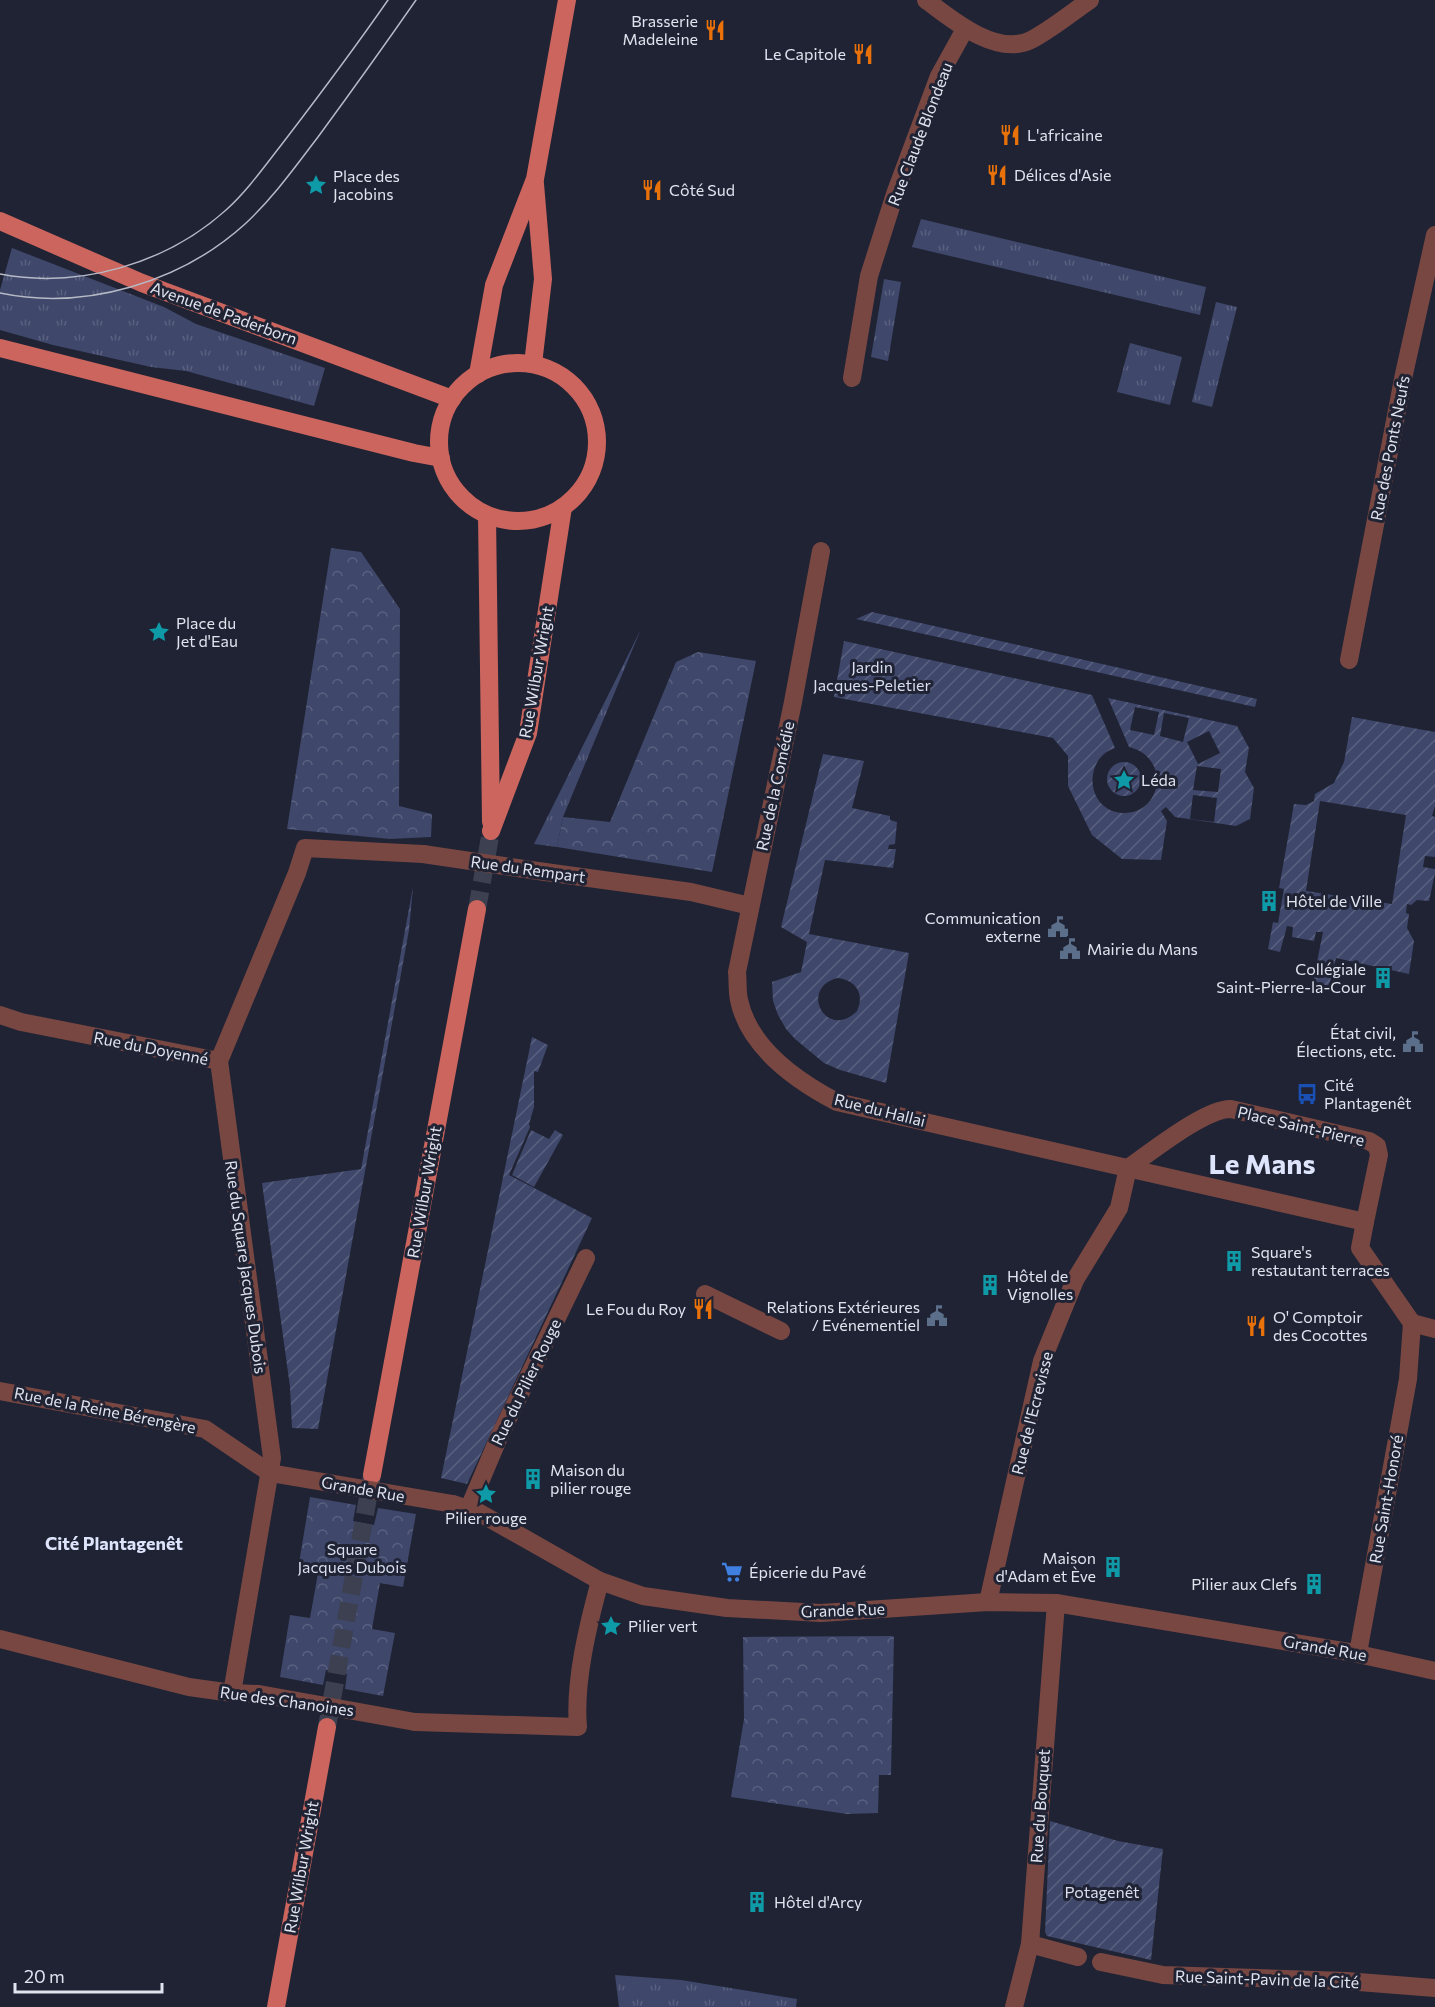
<svg xmlns="http://www.w3.org/2000/svg" width="1435" height="2007" viewBox="0 0 1435 2007" font-family="Commissioner,sans-serif">
  <style>
    .grass { fill: url(#grass-tufts) }
    .park { fill: url(#park-crowns) }
    .garden { fill: url(#garden-furrows); fill-rule: evenodd }
    .lines { fill: none; stroke-linecap: round; stroke-linejoin: round }
    .primary-tunnel { stroke: #3c4050; stroke-width: 18; stroke-dasharray: 18 9; stroke-linecap: butt }
    .street { stroke: #784742; stroke-width: 18 }
    .primary { stroke: #cb655d; stroke-width: 18 }
    .tram { stroke: #b6bac6; stroke-width: 1.5 }
    .street-bridge { stroke: #784742; stroke-width: 18 }
    .labels { text-anchor: middle; stroke-width: 6; stroke-linejoin: round; paint-order: stroke }
    .poi-label { font-size: 16px; fill: #e0e4ef; stroke: #1f2334; text-anchor: start }
    .street-label { font-size: 16px; fill: #e0e4ef; stroke: #1f2334 }
    .park-label { font-size: 16px; fill: #d9def0; stroke: #1f2334 }
    .neighbourhood-label { font-size: 18px; font-weight: bold; fill: #dde4fb; stroke: #1f2334 }
    .town-label { font-size: 28px; font-weight: bold; fill: #dde4fb; stroke: #1f2334 }
  </style>
  <defs>
    <pattern id="grass-tufts" width="24" height="20" patternUnits="userSpaceOnUse" patternTransform="scale(1.5)"><rect width="24" height="20" fill="#3f476a"/><path d="M3 7l-1-3M5 7V3M7 7l1-3M15 17l-1-3M17 17v-4M19 17l1-3" fill="none" stroke="#5a6180"/></pattern>
    <pattern id="park-crowns" width="20" height="18" patternUnits="userSpaceOnUse" patternTransform="scale(1.5)"><rect width="20" height="18" fill="#3f476a"/><path d="M2 6a3 3 0 1 1 6 0M12 15a3 3 0 1 1 6 0" fill="none" stroke="#5a6180"/></pattern>
    <pattern id="garden-furrows" width="10" height="10" patternUnits="userSpaceOnUse" patternTransform="scale(1.5)"><rect width="10" height="10" fill="#3f476a"/><path d="M-1 1l2-2M0 10L10 0M9 11l2-2" fill="none" stroke="#5a6180"/></pattern>
  </defs>
  <rect width="100%" height="100%" fill="#1f2334"/>
  <!-- grass -->
  <g class="grass">
    <path d="M921 219 1206 287 1200 315 912 247Z"/>
    <path d="M12 248 164 307 196 324 325 368 314 406 186 371 151 367 53 345 0 330V290Z"/>
    <path d="M884 279 901 282 888 361 871 357Z"/>
    <path d="M1216 302 1237 307 1212 407 1192 402Z"/>
    <path d="M1130 343 1182 357 1170 405 1117 392Z"/>
    <path d="M641 629 563 817 557 847 534 844Z"/>
    <path d="M615 1975 681 1980 797 1999 796 2007H619Z"/>
  </g>
  <!-- park -->
  <g class="park">
    <path d="M331 548 361 552 400 609 399 806 432 814 431 837 390 839 287 829Z"/>
    <path d="M698 652 756 661 712 872 557 847 563 817 610 822 676 662Z"/>
    <path d="M310 1497 356 1505 353 1521 374 1525 378 1508 416 1514 403 1587 380 1583 372 1629 395 1633 383 1696 345 1689 347 1674 326 1670 323 1685 280 1677 290 1615 310 1618 318 1573 298 1569Z"/>
    <path d="M892 1636 894 1637 891 1775H879L878 1813 847 1814 731 1797 744 1719 743 1637Z"/>
  </g>
  <!-- garden -->
  <g class="garden">
    <path d="M872 612 1257 699 1255 707 856 619Z"/>
    <path d="M844 641 1092 695 1115 748C1083 758 1085 810 1122 813 1163 815 1171 757 1129 747L1108 698 1237 726 1249 748 1245 772 1254 788 1250 819 1236 826 1175 817 1166 807 1161 811 1167 821 1161 860 1122 859 1092 835 1068 786V756L1053 738 834 697ZM1135 707 1159 712 1154 735 1130 730ZM1164 713 1189 718 1183 742 1160 736ZM1209 731 1220 753 1198 764 1187 742ZM1197 766 1221 769 1218 792 1193 790ZM1193 795 1217 798 1214 822 1190 819Z"/>
    <path d="M1352 717 1435 732V806L1432 816 1435 817V857L1425 856 1423 867 1435 869V873L1429 901 1417 900 1411 905 1407 904 1406 913 1409 914 1407 928 1414 941 1409 974 1336 958 1329 986 1313 982 1323 932H1316L1314 941 1292 937 1293 927 1287 926 1280 952 1268 949 1273 922 1278 923 1284 889 1279 888 1294 804 1306 805 1314 801 1315 794 1334 783 1344 762ZM1320 801 1406 815 1392 904 1306 891Z"/>
    <path d="M823 754 864 761 852 808 890 816V820L897 822 895 844 889 845 888 849H896L893 868 825 860 809 934 909 953 886 1083 840 1070 824 1063 795 1039 786 1029 778 1015 773 1001 772 982 801 972 807 942 781 927ZM837 978C856 980 865 994 857 1011 827 1041 798 989 837 978Z"/>
    <circle cx="1124" cy="779" r="17"/>
    <path d="M413 887 409 930 318 1429 292 1428 290 1387 262 1183 361 1169Z"/>
    <path d="M532 1037 548 1045 538 1072 534 1071V1107L529 1124 530 1127 509 1175 592 1218 467 1484 441 1478Z"/>
    <path d="M531 1130 549 1139 555 1130 563 1135 534 1187 512 1175Z"/>
    <path d="M1050 1821 1118 1841 1163 1849 1151 1960 1047 1936 1045 1932Z"/>
  </g>
  <g class="lines">
    <!-- primary-tunnel -->
    <g class="primary-tunnel">
      <path d="M477 909 490 837"/>
      <path d="M327 1727 372 1475"/>
    </g>
    <!-- street -->
    <g class="street">
      <path d="M926 0C952 20 997 57 1031 40 1052 29 1071 13 1090 0"/>
      <path d="M852 378 869 276 895 194 939 76 965 29"/>
      <path d="M821 551 793 702 737 972C738 981 737 991 739 1000 749 1048 797 1081 837 1102L1365 1222 1379 1155 1377 1146 1369 1141 1231 1109C1206 1108 1151 1152 1128 1168"/>
      <path d="M1349 660 1404 374 1435 235"/>
      <path d="M545 872 691 892 750 906"/>
      <path d="M0 1015 21 1022 219 1061 297 873 305 848 423 854"/>
      <path d="M705 1294 781 1331"/>
      <path d="M1412 1323 1435 1329"/>
      <path d="M0 1391 205 1429 270 1473"/>
      <path d="M453 1504 478 1512 600 1581 643 1596 727 1608 821 1613 988 1602 1056 1603 1349 1652 1435 1671"/>
      <path d="M469 1508 499 1437 586 1258"/>
      <path d="M988 1602 1042 1361 1075 1280 1119 1208 1128 1168"/>
      <path d="M0 1639 189 1687 232 1693 272 1458 219 1061"/>
      <path d="M1358 1653 1408 1379 1412 1323 1360 1248 1365 1222"/>
      <path d="M415 1722 578 1727C574 1682 588 1625 600 1581"/>
      <path d="M1030 1944 1078 1957"/>
      <path d="M1101 1962 1163 1975 1346 1981 1435 1988"/>
      <path d="M1014 2007 1030 1944 1056 1603"/>
    </g>
    <!-- primary -->
    <g class="primary">
      <path d="M0 221 142 283 452 399"/>
      <path d="M0 348 414 453 441 458"/>
      <circle cx="518" cy="442" r="79"/>
      <path d="M533 364 543 279 535 184"/>
      <path d="M478 374 494 285 535 179 567 0"/>
      <path d="M487 515 491 822"/>
      <path d="M491 831 528 733 563 507"/>
      <path d="M372 1475 477 909"/>
      <path d="M276 2007 327 1727"/>
    </g>
    <!-- tram -->
    <g class="tram">
      <path d="M0 274C79 289 166 264 226 210 247 191 264 167 282 144 318 97 354 49 388 0"/>
      <path d="M0 293C86 311 181 282 245 224 273 198 295 167 318 137 351 92 384 46 416 0"/>
    </g>
    <!-- street-bridge -->
    <g class="street-bridge">
      <path d="M423 854 545 872"/>
      <path d="M270 1473 453 1504"/>
      <path d="M232 1693 259 1694 415 1722"/>
    </g>
  </g>
  <!-- icons -->
  <defs>
    <symbol id="restaurant-bare" viewBox="-9 -9 18 18"><path d="M-5-6h1v4h1v-4h1v4h1v-4h1v5L-1.5 .5V6h-2V.5L-5-1ZM5-6V6H3V1.5H1.5Q1.5-4 5-6Z" fill="#e8710a" stroke="#1f2334" stroke-width="2.5" paint-order="stroke"/></symbol>
    <symbol id="sight-bare" viewBox="-9 -9 18 18"><path d="M0-6L1.8-2.2L6-1.7L2.9 1.2L3.7 5.4L0 3.3L-3.7 5.4L-2.9 1.2L-6-1.7L-1.8-2.2Z" fill="#0f9aa8" stroke="#1f2334" stroke-width="2.5" paint-order="stroke"/></symbol>
    <symbol id="building-bare" viewBox="-9 -9 18 18"><path d="M-4-6H4V6H1V3H-1V6H-4ZM-2.5-4.3h1.7v1.8h-1.7ZM.8-4.3h1.7v1.8H.8ZM-2.5-1h1.7V.8h-1.7ZM.8-1h1.7V.8H.8Z" fill="#0f9aa8" stroke="#1f2334" stroke-width="2.5" paint-order="stroke"/></symbol>
    <symbol id="civic-bare" viewBox="-9 -9 18 18"><path d="M-.6-6.5H3V-4.5H.6V-3L4-1V1h2V6H-6V1h2V-1L-.6-3ZM-1.2 2.5V6h2.4V2.5Z" fill="#5c6f8a" stroke="#1f2334" stroke-width="2.5" paint-order="stroke"/></symbol>
    <symbol id="bus-bare" viewBox="-9 -9 18 18"><path d="M-5-6H5V4H4V6H2V4H-2V6H-4V4H-5ZM-3.5-4V0h7V-4ZM-3.5 1.2v1.5H-2V1.2ZM2 1.2v1.5H3.5V1.2Z" fill="#1a4fb4" stroke="#1f2334" stroke-width="2.5" paint-order="stroke"/></symbol>
    <symbol id="supermarket-bare" viewBox="-9 -9 18 18"><path d="M-6-5.5h2.5l.6 2H6L4.5 2H-2.5L-4.4-4H-6ZM-1.5 3.2a1.3 1.3 0 1 0 .1 0ZM3 3.2a1.3 1.3 0 1 0 .1 0Z" fill="#3f7fe0" stroke="#1f2334" stroke-width="2.5" paint-order="stroke"/></symbol>
  </defs>
  <g fill-rule="evenodd">
    <use href="#restaurant-bare" x="700" y="15" width="30" height="30"/>
    <use href="#restaurant-bare" x="848" y="39" width="30" height="30"/>
    <use href="#restaurant-bare" x="995" y="120" width="30" height="30"/>
    <use href="#restaurant-bare" x="982" y="160" width="30" height="30"/>
    <use href="#sight-bare" x="301" y="170" width="30" height="30"/>
    <use href="#restaurant-bare" x="637" y="175" width="30" height="30"/>
    <use href="#sight-bare" x="144" y="617" width="30" height="30"/>
    <use href="#sight-bare" x="1109" y="765" width="30" height="30"/>
    <use href="#building-bare" x="1254" y="886" width="30" height="30"/>
    <use href="#civic-bare" x="1043" y="912" width="30" height="30"/>
    <use href="#civic-bare" x="1055" y="934" width="30" height="30"/>
    <use href="#building-bare" x="1368" y="963" width="30" height="30"/>
    <use href="#civic-bare" x="1398" y="1027" width="30" height="30"/>
    <use href="#bus-bare" x="1292" y="1079" width="30" height="30"/>
    <use href="#building-bare" x="1219" y="1246" width="30" height="30"/>
    <use href="#building-bare" x="975" y="1270" width="30" height="30"/>
    <use href="#restaurant-bare" x="688" y="1294" width="30" height="30"/>
    <use href="#civic-bare" x="922" y="1301" width="30" height="30"/>
    <use href="#restaurant-bare" x="1241" y="1311" width="30" height="30"/>
    <use href="#building-bare" x="518" y="1464" width="30" height="30"/>
    <use href="#sight-bare" x="471" y="1479" width="30" height="30"/>
    <use href="#building-bare" x="1098" y="1552" width="30" height="30"/>
    <use href="#supermarket-bare" x="717" y="1557" width="30" height="30"/>
    <use href="#building-bare" x="1299" y="1569" width="30" height="30"/>
    <use href="#sight-bare" x="596" y="1611" width="30" height="30"/>
    <use href="#building-bare" x="742" y="1887" width="30" height="30"/>
  </g>
  <g class="labels">
    <!-- poi labels -->
    <g class="poi-label">
      <text x="698" y="27" text-anchor="end">Brasserie<tspan x="698" dy="18">Madeleine</tspan></text>
      <text x="846" y="60" text-anchor="end">Le Capitole</text>
      <text x="1027" y="141">L'africaine</text>
      <text x="1014" y="181">Délices d'Asie</text>
      <text x="333" y="182">Place des<tspan x="333" dy="18">Jacobins</tspan></text>
      <text x="669" y="196">Côté Sud</text>
      <text x="176" y="629">Place du<tspan x="176" dy="18">Jet d'Eau</tspan></text>
      <text x="1141" y="786">Léda</text>
      <text x="1286" y="907">Hôtel de Ville</text>
      <text x="1041" y="924" text-anchor="end">Communication<tspan x="1041" dy="18">externe</tspan></text>
      <text x="1087" y="955">Mairie du Mans</text>
      <text x="1366" y="975" text-anchor="end">Collégiale<tspan x="1366" dy="18">Saint-Pierre-la-Cour</tspan></text>
      <text x="1396" y="1039" text-anchor="end">État civil,<tspan x="1396" dy="18">Élections, etc.</tspan></text>
      <text x="1324" y="1091">Cité<tspan x="1324" dy="18">Plantagenêt</tspan></text>
      <text x="1251" y="1258">Square's<tspan x="1251" dy="18">restautant terraces</tspan></text>
      <text x="1007" y="1282">Hôtel de<tspan x="1007" dy="18">Vignolles</tspan></text>
      <text x="920" y="1313" text-anchor="end">Relations Extérieures<tspan x="920" dy="18">/ Evénementiel</tspan></text>
      <text x="686" y="1315" text-anchor="end">Le Fou du Roy</text>
      <text x="1273" y="1323">O' Comptoir<tspan x="1273" dy="18">des Cocottes</tspan></text>
      <text x="550" y="1476">Maison du<tspan x="550" dy="18">pilier rouge</tspan></text>
      <text x="486" y="1524" text-anchor="middle">Pilier rouge</text>
      <text x="1096" y="1564" text-anchor="end">Maison<tspan x="1096" dy="18">d'Adam et Ève</tspan></text>
      <text x="749" y="1578">Épicerie du Pavé</text>
      <text x="1297" y="1590" text-anchor="end">Pilier aux Clefs</text>
      <text x="628" y="1632">Pilier vert</text>
      <text x="774" y="1908">Hôtel d'Arcy</text>
    </g>
    <!-- street labels -->
    <g class="street-label">
      <text transform="translate(920 134) rotate(-69)" y="6">Rue Claude Blondeau</text>
      <text transform="translate(224 313) rotate(20)" y="6">Avenue de Paderborn</text>
      <text transform="translate(1390 448) rotate(-79)" y="6">Rue des Ponts Neufs</text>
      <text transform="translate(536 672) rotate(-80)" y="6">Rue Wilbur Wright</text>
      <text transform="translate(775 786) rotate(-78)" y="6">Rue de la Comédie</text>
      <text transform="translate(528 869) rotate(8)" y="6">Rue du Rempart</text>
      <text transform="translate(151 1048) rotate(11)" y="6">Rue du Doyenné</text>
      <text transform="translate(880 1110) rotate(14)" y="6">Rue du Hallai</text>
      <text transform="translate(1301 1126) rotate(13)" y="6">Place Saint-Pierre</text>
      <text transform="translate(424 1192) rotate(-80)" y="6">Rue Wilbur Wright</text>
      <text transform="translate(246 1267) rotate(82)" y="6">Rue du Square Jacques Dubois</text>
      <text transform="translate(526 1382) rotate(-64)" y="6">Rue du Pilier Rouge</text>
      <text transform="translate(105 1410) rotate(11)" y="6">Rue de la Reine Bérengère</text>
      <text transform="translate(1032 1413) rotate(-76)" y="6">Rue de l'Ecrevisse</text>
      <text transform="translate(363 1489) rotate(10)" y="6">Grande Rue</text>
      <text transform="translate(1386 1499) rotate(-80)" y="6">Rue Saint-Honoré</text>
      <text transform="translate(843 1610) rotate(-2)" y="6">Grande Rue</text>
      <text transform="translate(1325 1648) rotate(10)" y="6">Grande Rue</text>
      <text transform="translate(287 1701) rotate(8)" y="6">Rue des Chanoines</text>
      <text transform="translate(1040 1806) rotate(-86)" y="6">Rue du Bouquet</text>
      <text transform="translate(301 1867) rotate(-80)" y="6">Rue Wilbur Wright</text>
      <text transform="translate(1267 1979) rotate(2)" y="6">Rue Saint-Pavin de la Cité</text>
    </g>
    <!-- park labels -->
    <g class="park-label">
      <text x="872" y="673">Jardin<tspan x="872" dy="18">Jacques-Peletier</tspan></text>
      <text x="352" y="1555">Square<tspan x="352" dy="18">Jacques Dubois</tspan></text>
      <text x="1102" y="1898">Potagenêt</text>
    </g>
    <!-- neighbourhood labels -->
    <g class="neighbourhood-label">
      <text x="114" y="1550">Cité Plantagenêt</text>
    </g>
    <!-- town labels -->
    <g class="town-label">
      <text x="1262" y="1174">Le Mans</text>
    </g>
  </g>
  <!-- scale -->
  <path d="M15 1983v9h147v-9" fill="none" stroke="#e0e4ef" stroke-width="3"/>
  <text x="24" y="1983" font-size="18" fill="#e0e4ef" stroke="#1f2334" stroke-width="4.5" paint-order="stroke">20 m</text>
</svg>
